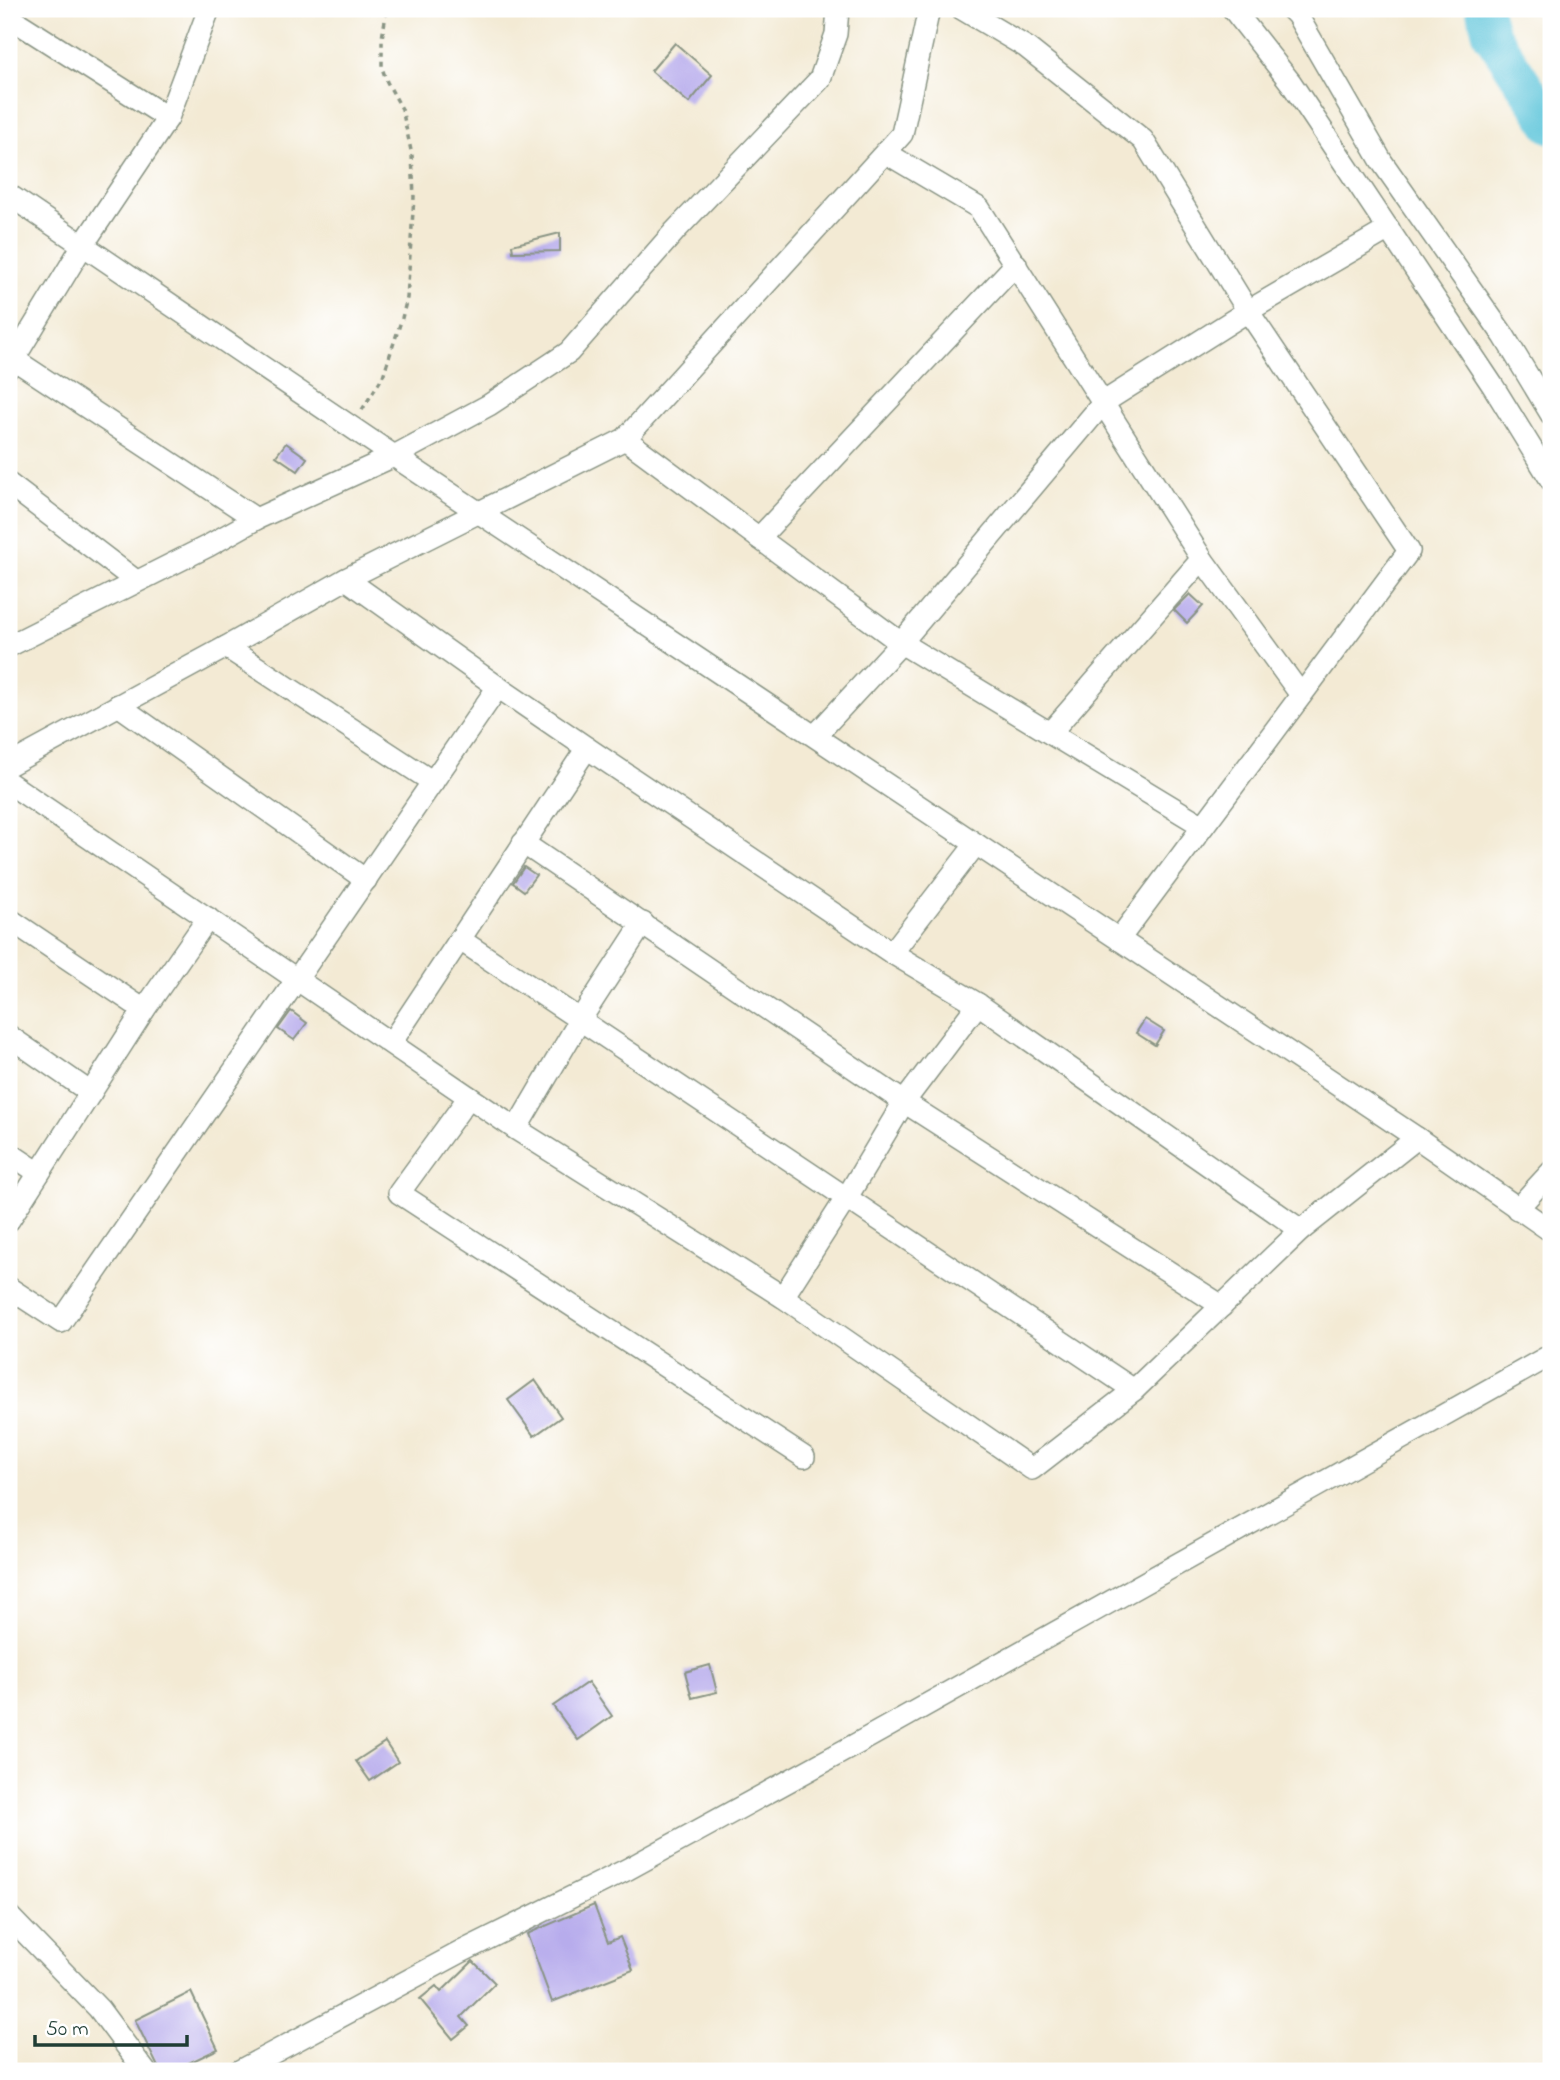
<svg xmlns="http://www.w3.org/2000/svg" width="1560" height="2080" viewBox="0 0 1560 2080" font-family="'Indie Flower',sans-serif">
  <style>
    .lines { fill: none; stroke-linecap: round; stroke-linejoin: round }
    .river { stroke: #5dc5da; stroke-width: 37 }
    .building { fill: #b7acec }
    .minor-casing { stroke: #899484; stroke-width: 24 }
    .path { stroke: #899484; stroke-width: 3.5; stroke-dasharray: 5 5; stroke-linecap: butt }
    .minor { stroke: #fff; stroke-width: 21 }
  </style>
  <rect width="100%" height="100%" fill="#fff"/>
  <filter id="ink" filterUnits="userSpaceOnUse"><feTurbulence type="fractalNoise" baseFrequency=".0143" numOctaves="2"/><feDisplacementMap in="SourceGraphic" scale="14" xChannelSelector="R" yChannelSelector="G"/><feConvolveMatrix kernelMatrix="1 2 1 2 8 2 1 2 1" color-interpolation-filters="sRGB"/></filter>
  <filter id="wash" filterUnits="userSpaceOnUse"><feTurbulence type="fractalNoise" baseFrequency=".00686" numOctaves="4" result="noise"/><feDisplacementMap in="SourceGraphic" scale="28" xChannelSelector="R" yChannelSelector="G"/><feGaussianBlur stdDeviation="1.57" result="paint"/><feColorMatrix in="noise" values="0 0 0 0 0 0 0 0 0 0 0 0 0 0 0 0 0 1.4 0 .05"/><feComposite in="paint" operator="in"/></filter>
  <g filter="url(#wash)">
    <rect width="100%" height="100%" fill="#f3ead4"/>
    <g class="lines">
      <!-- river -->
      <path class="river" d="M1484 9 1491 34 1551 125"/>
    </g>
    <g id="blocks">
      <!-- building -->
      <g class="building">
        <path d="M675 43 712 75 689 103 651 71Z"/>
        <path d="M560 233V251L513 252 512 245Z"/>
        <path d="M286 443 307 458 298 471 276 456Z"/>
        <path d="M1190 594 1203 606 1187 623 1174 610Z"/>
        <path d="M524 867 536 875 524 891 513 883Z"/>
        <path d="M291 1011 307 1023 294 1040 278 1029Z"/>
        <path d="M1145 1019 1164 1031 1155 1045 1136 1033Z"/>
        <path d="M535 1380 561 1417 534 1436 508 1400Z"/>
        <path d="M710 1665 717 1692 692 1698 685 1672Z"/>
        <path d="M588 1682 612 1716 578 1740 553 1706Z"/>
        <path d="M385 1742 398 1762 370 1781 356 1761Z"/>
        <path d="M594 1905 608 1942 620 1937 633 1970 552 2002 527 1934Z"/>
        <path d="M473 1961 495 1983 461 2017 469 2026 453 2039 420 1999 436 1986 441 1992Z"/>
        <path d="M191 1992 218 2049 172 2071H160L135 2020Z"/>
      </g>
    </g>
  </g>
  <g filter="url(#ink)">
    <use href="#blocks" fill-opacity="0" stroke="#899484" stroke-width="2"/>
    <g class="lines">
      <defs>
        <g id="minor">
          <path d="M962 9 1026 47 1143 140 1248 311 1409 551 1119 939"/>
          <path d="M1233 9 1291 83 1493 386 1551 480"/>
          <path d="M1291 9 1297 15 1382 162 1504 336 1551 414"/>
          <path d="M9 17 168 118"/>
          <path d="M886 153 979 208 1202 559 1301 695"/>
          <path d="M9 195 394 456 1417 1138 1551 1231"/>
          <path d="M9 356 256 519"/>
          <path d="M9 367 83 245 168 118 209 9"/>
          <path d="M625 439 901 643 1203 826"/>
          <path d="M9 484 136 581"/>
          <path d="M759 538 1016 264"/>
          <path d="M346 579 498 687 587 748 892 953 978 1004 1301 1230"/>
          <path d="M9 646 208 546 256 519 394 456 489 405 569 352 675 231 820 79 836 34 838 9"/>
          <path d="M226 647 433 782"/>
          <path d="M118 705 366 880"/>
          <path d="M1050 733 1202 559"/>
          <path d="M815 736 901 643 1104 402 1248 311 1389 229"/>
          <path d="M9 765 226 647 346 579 625 439 902 134 929 9"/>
          <path d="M9 783 516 1129 783 1297 1032 1469 1134 1390 1301 1230 1417 1138"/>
          <path d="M523 843 904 1102 1222 1306"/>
          <path d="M9 919 144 1010"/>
          <path d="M459 939 1134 1390"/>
          <path d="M892 953 976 844"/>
          <path d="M9 1036 91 1093"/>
          <path d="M391 1043 587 748"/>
          <path d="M469 1097 399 1193 804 1457"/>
          <path d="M516 1129 580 1020 643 923"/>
          <path d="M9 1153 39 1173"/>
          <path d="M1517 1209 1551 1172"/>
          <path d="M9 1220 144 1010 208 918"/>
          <path d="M9 1288 61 1322 498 687"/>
          <path d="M783 1297 847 1197 904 1102 978 1004"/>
          <path d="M9 1916 99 2009 145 2071"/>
          <path d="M239 2071 461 1952 628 1869 860 1742 1551 1355"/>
        </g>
      </defs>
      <!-- minor casing -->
      <use href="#minor" class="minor-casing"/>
      <!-- path -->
      <path class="path" d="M362 410 383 376 402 318 407 298 414 197 412 155 402 109 387 82 382 68V38L387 9"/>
      <!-- minor -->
      <use href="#minor" class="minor"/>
    </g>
  </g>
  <!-- margin -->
  <rect width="1560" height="2080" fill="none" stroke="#fff" stroke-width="35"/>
  <!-- scale -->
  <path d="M35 2035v10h152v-10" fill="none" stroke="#1f3d34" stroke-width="3.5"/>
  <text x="46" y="2035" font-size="21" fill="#1f3d34" stroke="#ffffff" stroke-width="5" paint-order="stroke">50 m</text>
</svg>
